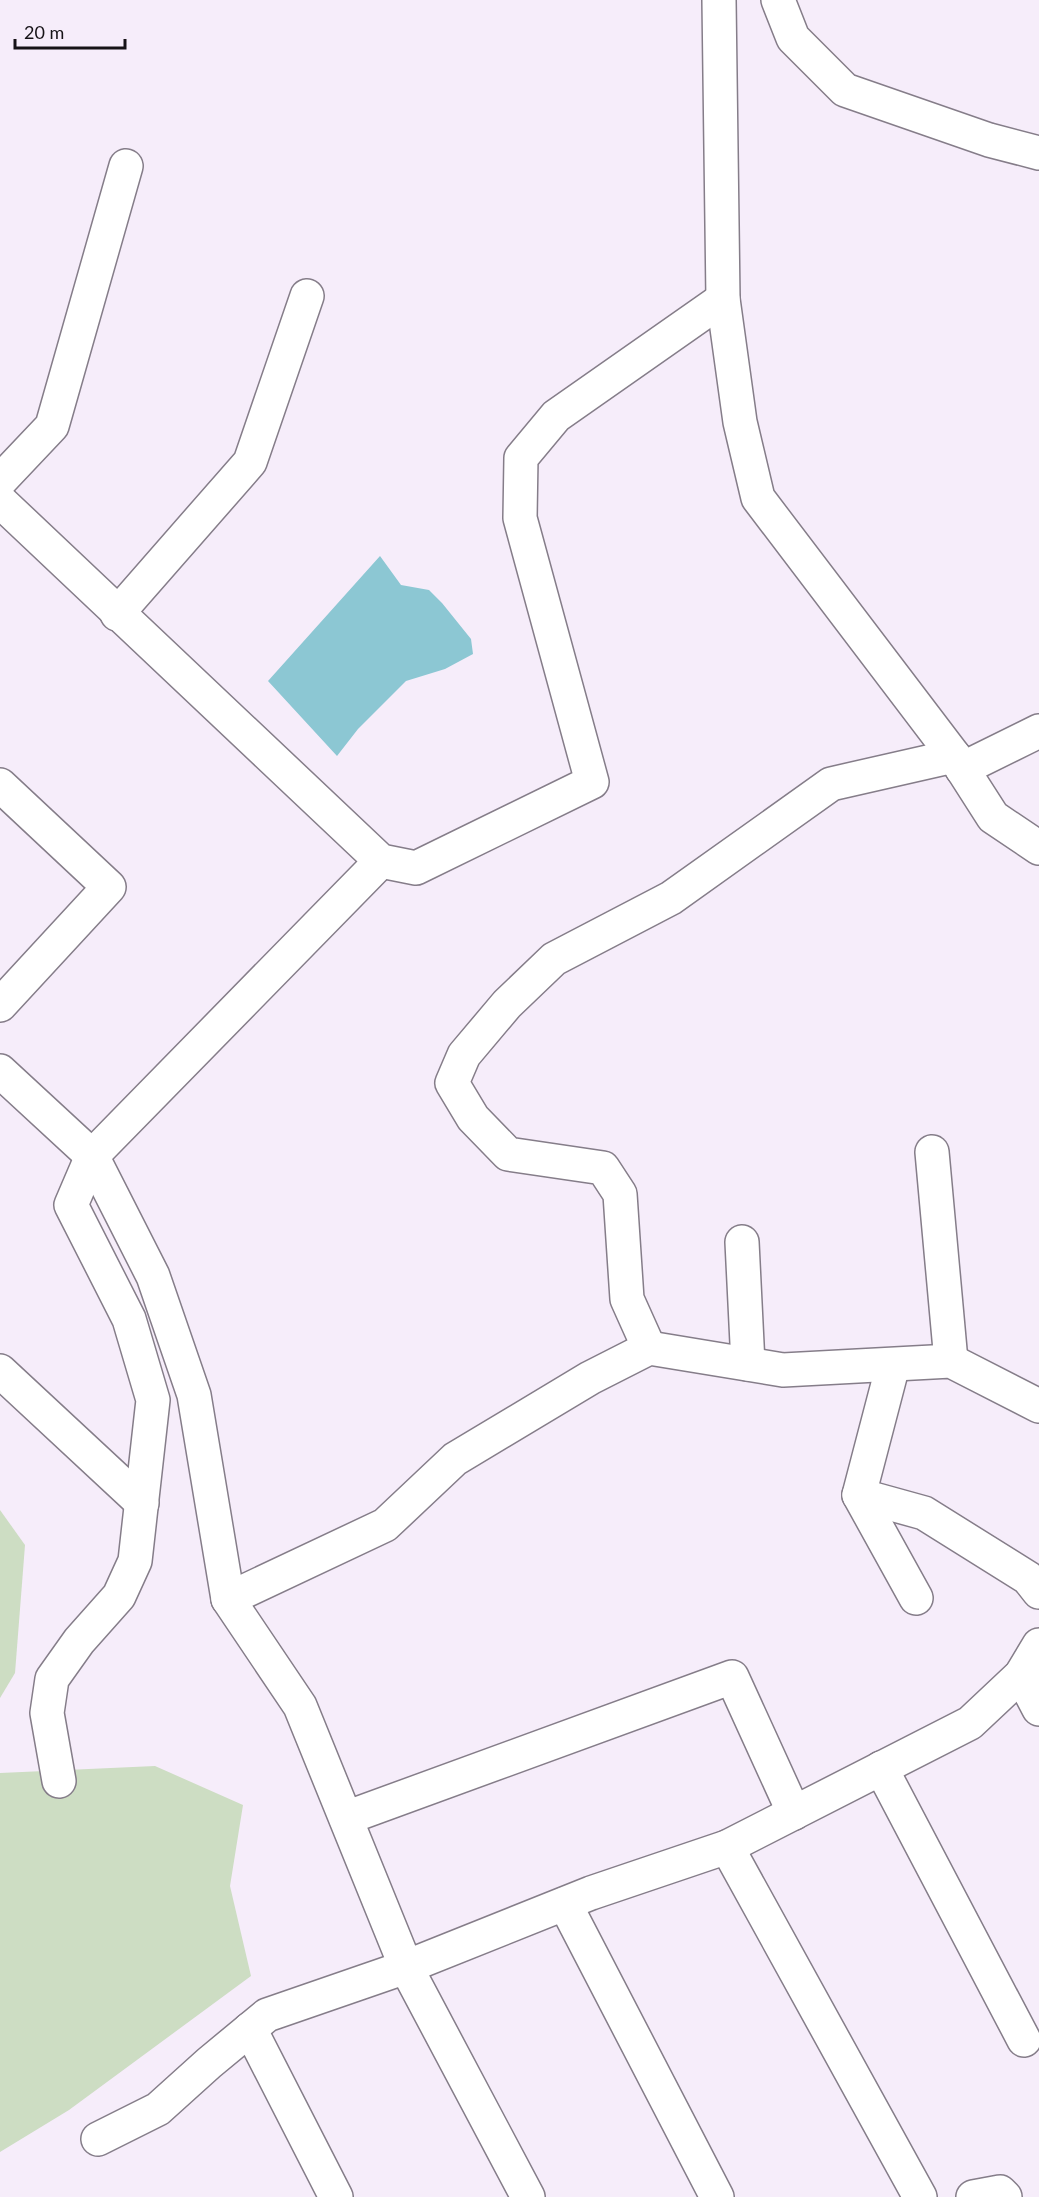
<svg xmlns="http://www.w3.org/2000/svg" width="1039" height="2197" viewBox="0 0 1039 2197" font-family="Lato,sans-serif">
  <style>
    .green { fill: #cdddc3 }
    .water { fill: #8cc7d3 }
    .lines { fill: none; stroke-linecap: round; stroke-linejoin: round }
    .minor-casing { stroke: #857d89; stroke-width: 36 }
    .minor { stroke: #fff; stroke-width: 33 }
  </style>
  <rect width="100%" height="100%" fill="#f6edfa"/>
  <!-- green -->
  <g class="green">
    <path d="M0 1510 25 1545 15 1673 0 1698Z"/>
    <path d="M155 1766 243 1805 230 1886 251 1976 69 2110 0 2152V1773Z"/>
  </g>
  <!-- water -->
  <path class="water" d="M380 556 401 585 429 590 442 603 471 639 473 654 445 669 406 681 358 729 337 756 268 681Z"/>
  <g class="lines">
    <defs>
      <g id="minor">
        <path d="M719 0 723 299 740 422 758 498 954 756 993 817 1039 848"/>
        <path d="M778 0 793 38 845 90 989 140 1039 153"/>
        <path d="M0 481 52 426 126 166"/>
        <path d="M0 501 381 861 416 868 592 782 520 518 521 458 556 416 723 299"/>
        <path d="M117 614 250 462 307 296"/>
        <path d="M962 769 1039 731"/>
        <path d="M0 785 109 887 0 1005"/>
        <path d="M0 1071 92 1156 153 1276 194 1395 228 1599 300 1706 406 1967 528 2197"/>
        <path d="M932 1152 951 1361"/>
        <path d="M742 1242 748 1364"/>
        <path d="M649 1348 627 1299 620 1194 603 1168 508 1154 473 1118 452 1083 464 1055 507 1004 554 959 671 898 831 784 954 756"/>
        <path d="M893 1365 859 1495 916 1598"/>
        <path d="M0 1371 142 1503"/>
        <path d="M859 1495 924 1513 1028 1578 1039 1592"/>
        <path d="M228 1599 385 1525 455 1459 590 1378 649 1348 783 1370 951 1361 1039 1406"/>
        <path d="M1021 1675 1039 1709"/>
        <path d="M881 1768 1024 2040"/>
        <path d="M59 1781 47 1713 52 1679 79 1641 119 1596 135 1561 153 1400 129 1319 71 1205 92 1156 381 861"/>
        <path d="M346 1818 732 1677 794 1813"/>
        <path d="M727 1847 920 2197"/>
        <path d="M565 1904 717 2197"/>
        <path d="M250 2029 336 2197"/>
        <path d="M98 2139 158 2109 209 2063 267 2015 406 1967 591 1893 727 1847 970 1723 1021 1675 1039 1645"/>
        <path d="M973 2197 1000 2192 1005 2197"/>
      </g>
    </defs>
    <!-- minor casing -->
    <use href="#minor" class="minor-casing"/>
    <!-- minor -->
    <use href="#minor" class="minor"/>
  </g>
  <!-- scale -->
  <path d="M15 39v9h110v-9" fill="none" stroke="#161317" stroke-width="3"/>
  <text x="24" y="39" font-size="18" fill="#161317" stroke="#f6edfa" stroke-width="4.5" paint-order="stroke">20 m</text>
</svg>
